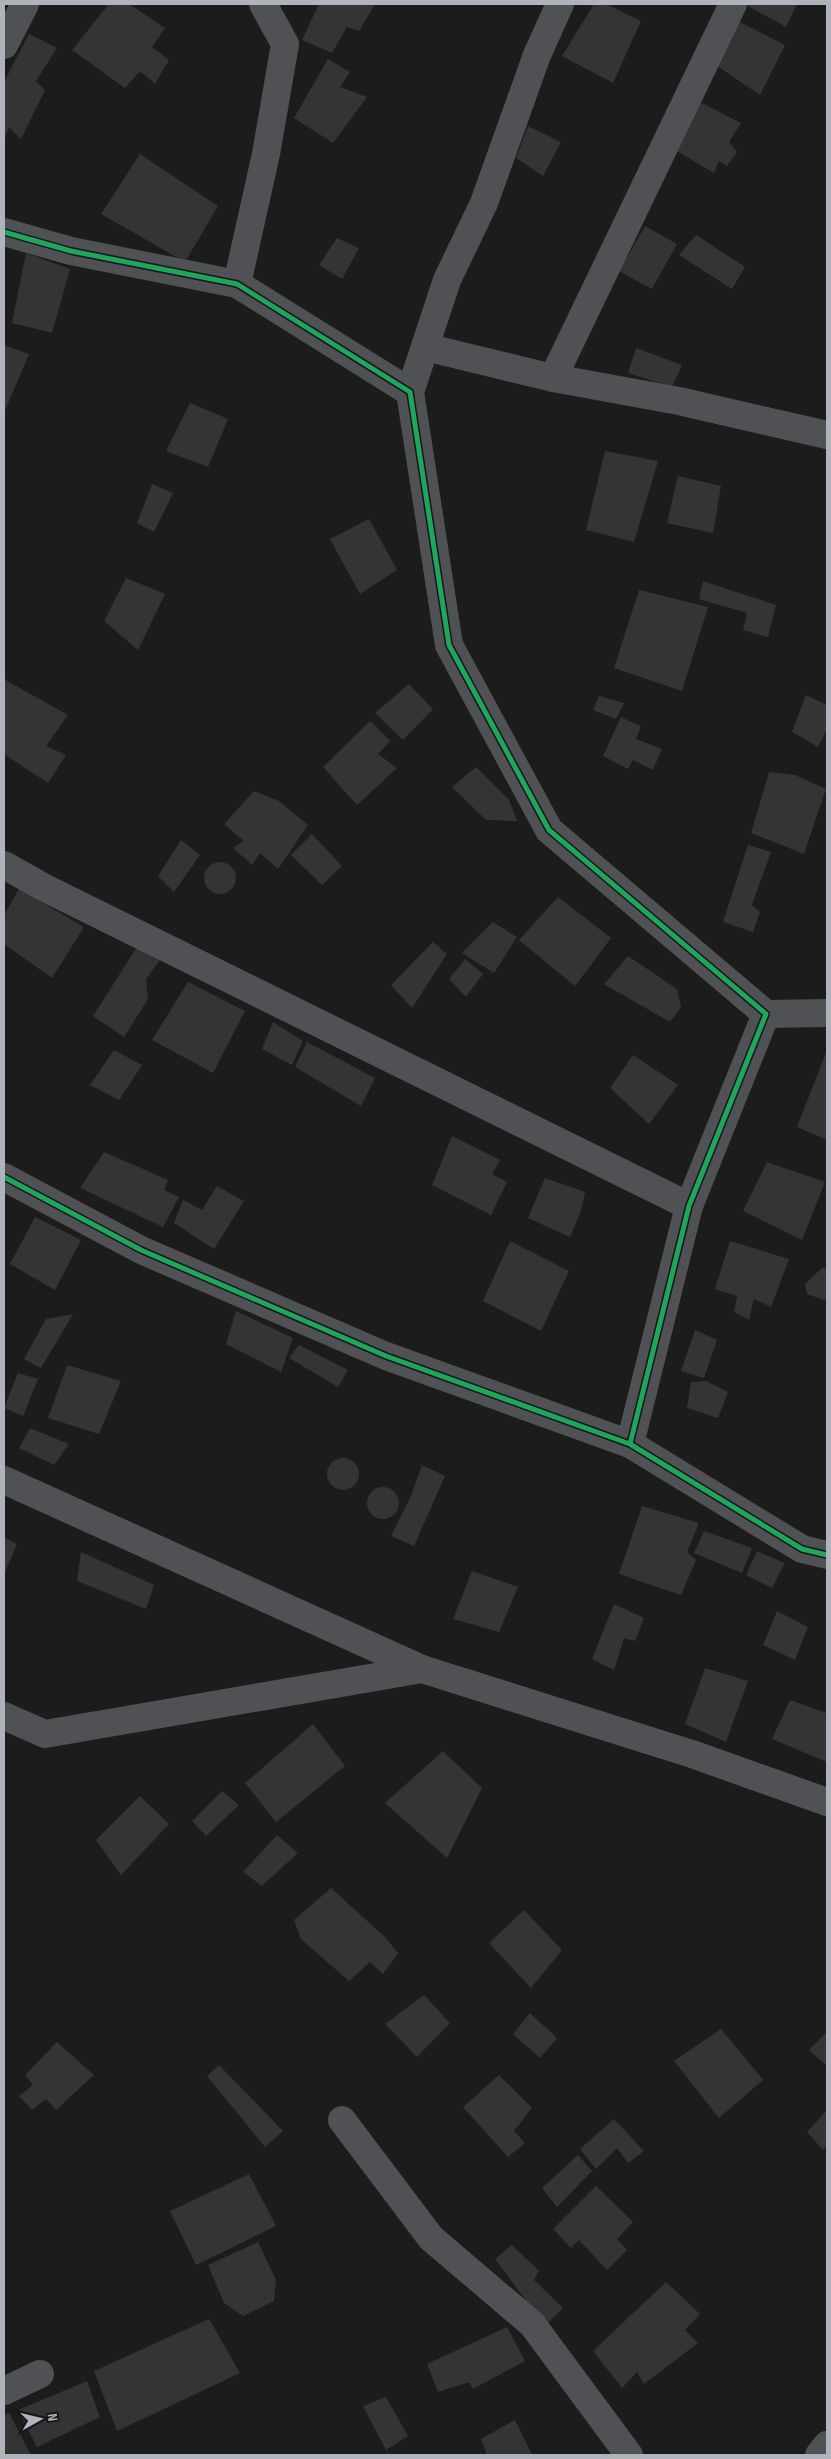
<svg xmlns="http://www.w3.org/2000/svg" width="831" height="2459" viewBox="0 0 831 2459" font-family="'Sofia Sans Condensed',sans-serif">
  <style>
    .building { fill: #343434 }
    .lines { fill: none; stroke-linecap: round; stroke-linejoin: round }
    .street { stroke: #505155; stroke-width: 28 }
    .cycleway-casing { stroke: #161618; stroke-width: 8 }
    .cycleway { stroke: #20a55d; stroke-width: 5 }
  </style>
  <rect width="100%" height="100%" fill="#1c1c1c"/>
  <!-- building -->
  <g class="building">
    <path d="M109 4H129L165 28 152 47 169 60 155 84 140 71 125 88 72 50Z"/>
    <path d="M319 4H375L359 31 347 27 332 53 302 40Z"/>
    <path d="M594 4H606L641 21 613 83 562 56Z"/>
    <path d="M744 4H797L786 27Z"/>
    <path d="M738 21 785 45 760 95 714 64Z"/>
    <path d="M29 34 57 48 36 81 45 90 21 139 9 127 4 140V82Z"/>
    <path d="M328 59 350 72 340 87 367 97 333 143 294 118Z"/>
    <path d="M700 102 741 123 729 142 737 152 727 166 719 161 714 173 675 150Z"/>
    <path d="M528 126 561 142 543 176 516 158Z"/>
    <path d="M140 154 218 206 185 262 101 214Z"/>
    <path d="M645 226 677 244 652 289 619 271Z"/>
    <path d="M696 235 745 267 732 289 679 255Z"/>
    <path d="M337 238 359 248 342 279 319 265Z"/>
    <path d="M26 253 70 269 52 333 12 323Z"/>
    <path d="M4 345 29 354 4 413Z"/>
    <path d="M636 348 682 365 672 387 628 373Z"/>
    <path d="M190 403 228 419 208 467 166 451Z"/>
    <path d="M605 451 658 461 634 542 586 530Z"/>
    <path d="M678 476 721 486 713 533 667 523Z"/>
    <path d="M152 484 173 493 154 532 137 523Z"/>
    <path d="M369 519 397 570 360 594 330 539Z"/>
    <path d="M126 578 165 594 138 650 104 621Z"/>
    <path d="M703 581 776 605 768 637 743 630 747 613 699 599Z"/>
    <path d="M639 590 708 607 682 691 614 668Z"/>
    <path d="M4 679 68 715 46 746 66 755 48 783 4 754Z"/>
    <path d="M409 684 433 709 403 740 375 713Z"/>
    <path d="M806 695 827 705V729L818 747 792 732Z"/>
    <path d="M599 696 624 703 616 719 593 710Z"/>
    <path d="M621 717 641 726 636 739 662 749 653 770 633 760 628 769 603 756Z"/>
    <path d="M370 721 390 741 378 754 397 768 357 805 323 767Z"/>
    <path d="M476 767 509 800 517 821 486 820 452 787Z"/>
    <path d="M769 772 795 775 826 789 804 854 751 833Z"/>
    <path d="M254 791 279 801 308 825 278 869 260 853 252 865 233 848 244 841 224 824Z"/>
    <path d="M312 834 342 866 322 885 291 855Z"/>
    <path d="M181 840 200 855 174 892 158 876Z"/>
    <path d="M748 845 771 852 752 905 760 912 753 932 723 922Z"/>
    <circle cx="220" cy="878" r="16"/>
    <path d="M19 889 84 927 52 978 4 944V915Z"/>
    <path d="M558 897 611 938 575 986 519 940Z"/>
    <path d="M493 922 517 937 494 973 462 953Z"/>
    <path d="M433 942 447 954 412 1008 391 985Z"/>
    <path d="M137 947 160 960 146 979 148 999 124 1037 93 1016Z"/>
    <path d="M628 956 677 989 681 1007 670 1022 604 984Z"/>
    <path d="M465 959 483 974 466 997 449 979Z"/>
    <path d="M188 982 245 1011 213 1073 152 1040Z"/>
    <path d="M273 1022 303 1041 292 1065 262 1049Z"/>
    <path d="M307 1042 375 1078 361 1106 295 1067Z"/>
    <path d="M114 1050 142 1065 119 1100 90 1085Z"/>
    <path d="M827 1050V1140L797 1127Z"/>
    <path d="M633 1055 678 1085 649 1124 610 1088Z"/>
    <path d="M452 1136 500 1160 492 1174 507 1182 491 1215 432 1185Z"/>
    <path d="M104 1152 168 1180 164 1190 179 1197 163 1227 80 1188Z"/>
    <path d="M767 1162 825 1182 802 1240 743 1211Z"/>
    <path d="M545 1178 585 1192 581 1211 570 1237 528 1218Z"/>
    <path d="M217 1186 244 1201 214 1249 174 1223 183 1200 202 1210Z"/>
    <path d="M35 1217 81 1240 55 1290 10 1264Z"/>
    <path d="M510 1241 569 1271 541 1331 483 1301Z"/>
    <path d="M730 1241 789 1259 771 1307 754 1299 749 1320 734 1312 737 1296 715 1289Z"/>
    <path d="M823 1267 827 1269V1301L807 1294 805 1284Z"/>
    <path d="M236 1311 293 1338 281 1372 226 1344Z"/>
    <path d="M73 1314 41 1368 24 1359 46 1319Z"/>
    <path d="M695 1330 717 1340 704 1378 681 1371Z"/>
    <path d="M299 1345 348 1370 338 1387 289 1358Z"/>
    <path d="M67 1365 121 1381 99 1434 48 1418Z"/>
    <path d="M18 1373 38 1379 23 1416 4 1408Z"/>
    <path d="M706 1381 728 1392 718 1418 687 1408 691 1382Z"/>
    <path d="M30 1428 69 1444 54 1465 19 1448Z"/>
    <circle cx="343" cy="1474" r="16"/>
    <path d="M422 1465 445 1476 414 1546 391 1536 411 1496Z"/>
    <circle cx="383" cy="1503" r="16"/>
    <path d="M642 1506 699 1523 687 1552 696 1560 681 1595 619 1574Z"/>
    <path d="M704 1531 752 1548 742 1573 694 1553Z"/>
    <path d="M4 1537 17 1544 4 1574Z"/>
    <path d="M757 1551 785 1563 772 1588 746 1575Z"/>
    <path d="M81 1552 154 1585 146 1609 77 1581Z"/>
    <path d="M472 1571 518 1587 499 1632 453 1619Z"/>
    <path d="M614 1604 644 1618 635 1641 624 1638 614 1670 592 1659Z"/>
    <path d="M777 1611 808 1627 795 1660 763 1645Z"/>
    <path d="M705 1668 748 1681 726 1742 685 1724Z"/>
    <path d="M790 1700 827 1713V1762L772 1739Z"/>
    <path d="M313 1724 345 1766 276 1822 245 1783Z"/>
    <path d="M443 1751 482 1788 447 1858 385 1803Z"/>
    <path d="M222 1791 239 1805 206 1836 192 1821Z"/>
    <path d="M140 1796 169 1824 121 1875 96 1840Z"/>
    <path d="M277 1835 298 1853 262 1886 243 1872Z"/>
    <path d="M331 1888 385 1937 398 1953 383 1974 370 1962 349 1981 301 1939 294 1920Z"/>
    <path d="M524 1910 562 1950 531 1988 489 1943Z"/>
    <path d="M424 1995 450 2023 417 2057 385 2024Z"/>
    <path d="M530 2013 557 2038 540 2058 513 2034Z"/>
    <path d="M721 2029 763 2080 719 2118 674 2061Z"/>
    <path d="M827 2032V2066L809 2050Z"/>
    <path d="M57 2042 94 2075 56 2110 46 2099 32 2110 19 2096 33 2085 25 2075Z"/>
    <path d="M219 2065 283 2131 265 2147 207 2076Z"/>
    <path d="M499 2075 532 2108 514 2131 525 2143 508 2157 463 2107Z"/>
    <path d="M827 2110V2146L823 2150 807 2132Z"/>
    <path d="M614 2119 644 2151 628 2163 617 2148 596 2169 580 2149Z"/>
    <path d="M578 2155 592 2171 557 2207 542 2188Z"/>
    <path d="M249 2174 276 2226 196 2265 170 2211Z"/>
    <path d="M596 2186 633 2222 617 2239 627 2250 607 2270 579 2240 571 2248 553 2229Z"/>
    <path d="M258 2242 276 2280 274 2301 243 2316 224 2303 208 2265Z"/>
    <path d="M512 2245 539 2271 534 2280 563 2308 545 2326 495 2259Z"/>
    <path d="M666 2282 700 2314 685 2330 698 2343 644 2384 637 2372 622 2388 593 2351Z"/>
    <path d="M209 2319 240 2373 117 2431 94 2371Z"/>
    <path d="M507 2327 525 2361 473 2389 469 2382 438 2392 427 2364Z"/>
    <path d="M87 2381 100 2417 37 2447 18 2410Z"/>
    <path d="M386 2397 408 2436 386 2450 363 2406Z"/>
    <path d="M9 2413 31 2455H4V2415Z"/>
    <path d="M515 2420 532 2455H487L481 2439Z"/>
  </g>
  <g class="lines">
    <!-- street -->
    <g class="street">
      <path d="M4 45 25 4"/>
      <path d="M4 232 71 251 237 284 410 392 449 645 549 830 766 1014 689 1206 630 1444"/>
      <path d="M237 284 266 154 285 44 263 4"/>
      <path d="M425 347 553 378 679 401 827 435"/>
      <path d="M553 378 733 4"/>
      <path d="M410 392 447 280 484 203 537 55 560 4"/>
      <path d="M4 865 45 888 689 1206"/>
      <path d="M766 1014 827 1013"/>
      <path d="M4 1177 141 1250 386 1356 630 1444 802 1549 827 1555"/>
      <path d="M4 1480 422 1669 692 1754 827 1802"/>
      <path d="M4 1716 45 1734 422 1669"/>
      <path d="M342 2120 431 2238 532 2324 629 2455"/>
      <path d="M4 2391 40 2374"/>
      <path d="M819 2455 827 2445"/>
    </g>
    <defs>
      <g id="cycleway">
        <path d="M4 232 71 251 237 284 410 392 449 645 549 830 766 1014 689 1206 630 1444"/>
        <path d="M4 1177 141 1250 386 1356 630 1444 802 1549 827 1555"/>
      </g>
    </defs>
    <!-- cycleway casing -->
    <use href="#cycleway" class="cycleway-casing"/>
    <!-- cycleway -->
    <use href="#cycleway" class="cycleway"/>
  </g>
  <!-- border -->
  <rect width="831" height="2459" fill="none" stroke="#aeb3bc" stroke-width="10"/>
  <!-- north arrow -->
  <g transform="translate(40 2419) rotate(82)" stroke="#161618" stroke-width="4" paint-order="stroke">
  <path d="M0-4L9 19L0 12L-9 19Z" fill="#aeb3bc"/>
  <text y="-8" font-size="14" font-weight="bold" text-anchor="middle" fill="#aeb3bc">N</text>
  </g>
</svg>
